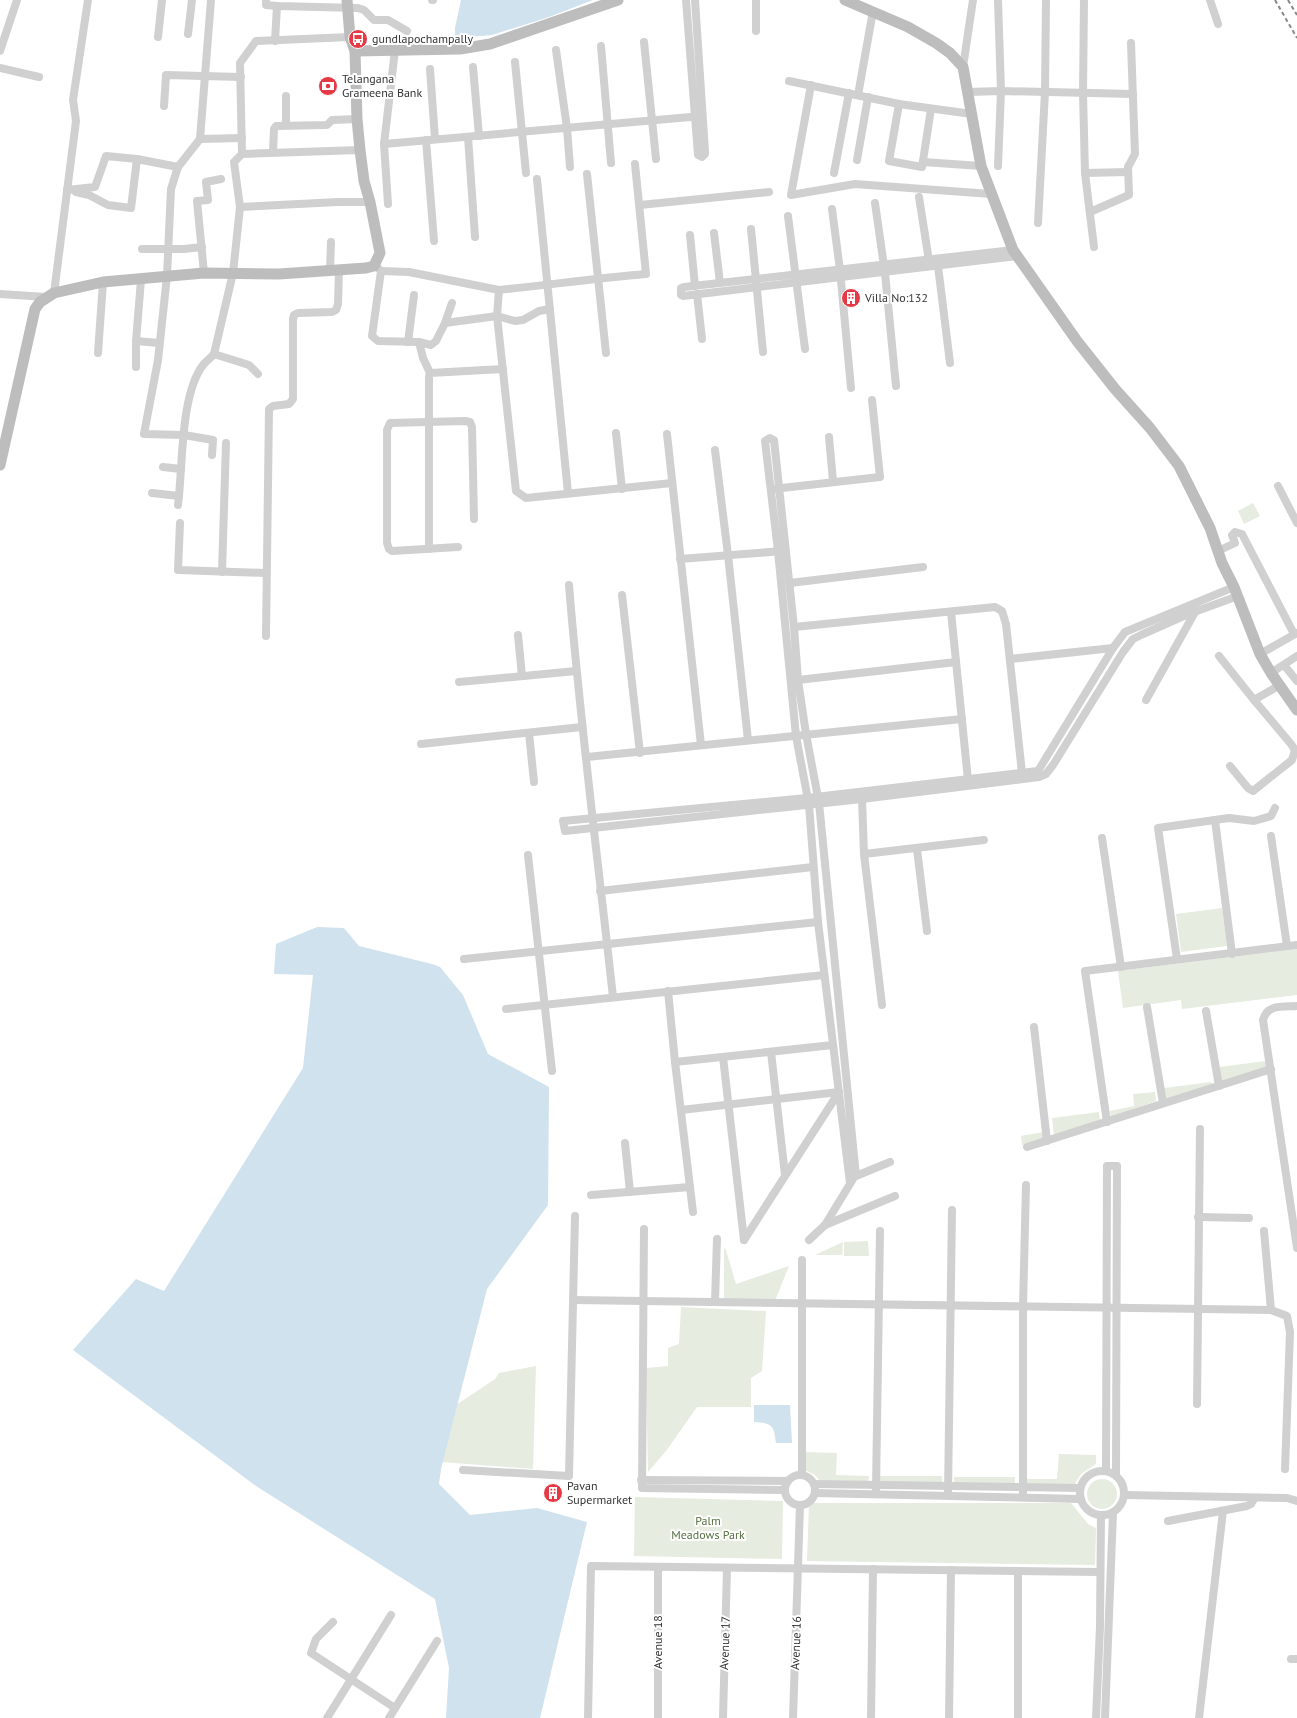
<svg xmlns="http://www.w3.org/2000/svg" width="1297" height="1718" viewBox="0 0 1297 1718" font-family="'PT Sans',sans-serif">
  <style>
    .green { fill: #e6ecdf }
    .water { fill: #cfe2ee }
    .lines { fill: none; stroke-linecap: round; stroke-linejoin: round }
    .minor { stroke: #d0d0d0; stroke-width: 8 }
    .secondary { stroke: #bdbdbd; stroke-width: 11 }
    .rail { stroke: #888; stroke-width: 2; stroke-dasharray: 4 3; stroke-linecap: butt }
    .labels { text-anchor: middle; stroke-width: 4; stroke-linejoin: round; paint-order: stroke }
    .poi-label { font-size: 12px; fill: #333; stroke: #fff; text-anchor: start }
    .park-label { font-size: 12px; fill: #56703f; stroke: #fff }
    .street-label { font-size: 12px; fill: #333; stroke: #fff }
  </style>
  <rect width="100%" height="100%" fill="#fff"/>
  <!-- green -->
  <g class="green">
    <path d="M1253 503 1260 516 1244 524 1238 511Z"/>
    <path d="M1222 908 1227 946 1181 952 1176 914Z"/>
    <path d="M1297 949V995L1182 1009 1181 1000 1123 1008 1118 971Z"/>
    <path d="M1266 1061 1267 1067 1222 1082 1219 1067Z"/>
    <path d="M1211 1082 1212 1085 1166 1100 1164 1088Z"/>
    <path d="M1155 1092 1156 1101 1111 1117 1110 1111 1134 1106 1133 1094Z"/>
    <path d="M1099 1112 1100 1121 1054 1135 1052 1118Z"/>
    <path d="M1043 1132 1045 1138 1022 1145 1021 1136Z"/>
    <path d="M868 1241 869 1256H844V1242Z"/>
    <path d="M843 1242 842 1255H815Z"/>
    <path d="M724 1248 726 1250 736 1284 789 1266 774 1303 724 1302Z"/>
    <path d="M681 1307 766 1311 762 1371 751 1378V1407H697L666 1451 648 1472 646 1368 668 1366V1348L679 1344Z"/>
    <path d="M536 1366 533 1469 441 1462 450 1409 495 1379 499 1373Z"/>
    <path d="M803 1452 837 1453 836 1475 869 1476 868 1482 820 1481 815 1475 805 1470Z"/>
    <path d="M1059 1454 1096 1455V1464L1081 1474 1073 1487 1027 1486V1479H1057Z"/>
    <path d="M879 1476H942V1484L879 1483Z"/>
    <path d="M954 1477H1015V1485L954 1484Z"/>
    <circle cx="1102" cy="1494" r="15"/>
    <path d="M635 1497 783 1501 782 1559 634 1556Z"/>
    <path d="M809 1503H1071L1088 1524 1096 1528 1095 1565 807 1561Z"/>
  </g>
  <!-- water -->
  <g class="water">
    <path d="M461 0H593L549 17 492 35 468 37 455 36V28Z"/>
    <path d="M317 927 344 928 359 946 432 964 440 967 463 995 488 1054 549 1087 548 1205 487 1289 441 1469 439 1484 470 1515 537 1508 587 1522 540 1718H446L449 1668 435 1599 256 1486 73 1350 136 1279 164 1291 303 1068 313 975 274 974 276 944Z"/>
    <path d="M754 1405H790L792 1443H776C774 1425 772 1423 754 1422Z"/>
  </g>
  <g class="lines">
    <!-- minor -->
    <g class="minor">
      <path d="M211 0 200 139 178 167 171 189 167 276 158 360 144 434 184 435 213 440 212 455"/>
      <path d="M266 0V5L277 6 358 8 364 10 374 20H388L407 31"/>
      <path d="M432 0H433"/>
      <path d="M686 0 698 155 702 157 705 154V151L695 0"/>
      <path d="M998 0 1001 91 998 166"/>
      <path d="M1084 0 1083 93 1085 173 1094 247"/>
      <path d="M1210 0 1218 24"/>
      <path d="M756 31V0"/>
      <path d="M188 34 192 0"/>
      <path d="M158 37 162 0"/>
      <path d="M275 41 277 6"/>
      <path d="M644 42 656 159"/>
      <path d="M601 46 611 163"/>
      <path d="M556 50 567 128 570 167"/>
      <path d="M0 51 17 0"/>
      <path d="M515 62 526 173"/>
      <path d="M473 67 479 136"/>
      <path d="M963 67 973 0"/>
      <path d="M0 68 39 77"/>
      <path d="M430 69 435 139"/>
      <path d="M789 81 899 104 972 114"/>
      <path d="M811 85 791 195 855 184 991 194"/>
      <path d="M968 92 1001 91 1133 94"/>
      <path d="M858 95 873 11"/>
      <path d="M899 104 889 161 922 167 931 109"/>
      <path d="M164 106 166 75 241 77"/>
      <path d="M286 125V96"/>
      <path d="M468 137 475 237"/>
      <path d="M200 139 242 138"/>
      <path d="M426 140 434 241"/>
      <path d="M384 144 395 50"/>
      <path d="M273 152 274 129 276 126 327 125 332 120 357 119"/>
      <path d="M242 154 360 150"/>
      <path d="M857 160 868 97"/>
      <path d="M923 162 981 166"/>
      <path d="M834 173 849 93"/>
      <path d="M1085 173 1128 172"/>
      <path d="M587 174 606 353"/>
      <path d="M537 179 568 493"/>
      <path d="M67 190 95 187 106 156 137 159 178 167"/>
      <path d="M76 192 89 195 108 205 131 208 137 159"/>
      <path d="M919 197 929 261"/>
      <path d="M875 203 885 273 896 386"/>
      <path d="M388 204 384 144 702 116"/>
      <path d="M640 205 769 192"/>
      <path d="M240 207 338 202H370"/>
      <path d="M832 209 840 270 851 388"/>
      <path d="M1090 212 1129 195 1128 167 1135 154 1131 43"/>
      <path d="M788 216 805 349"/>
      <path d="M1038 223 1045 92 1046 0"/>
      <path d="M751 229 763 352"/>
      <path d="M714 233 720 283"/>
      <path d="M690 235 695 286"/>
      <path d="M142 249H184L202 247"/>
      <path d="M1013 250 684 287 681 288V295L683 296 1017 256"/>
      <path d="M938 266 950 363"/>
      <path d="M378 268 381 271 372 336 378 341 419 342 431 345 436 341 445 323 497 316 515 321 523 320 539 311 550 309"/>
      <path d="M330 270 331 242"/>
      <path d="M381 271 409 272 499 290 497 316 516 491 526 498 672 483"/>
      <path d="M204 273 197 201 208 200 206 182 221 179"/>
      <path d="M499 290C548 285 597 278 646 274L635 164"/>
      <path d="M54 293 76 121 73 100 88 0"/>
      <path d="M0 294 46 297"/>
      <path d="M697 294 702 339"/>
      <path d="M445 323 452 303"/>
      <path d="M136 341 159 343"/>
      <path d="M408 342 414 295"/>
      <path d="M419 342 423 358 430 373"/>
      <path d="M98 353 103 282"/>
      <path d="M136 367V341L141 280"/>
      <path d="M258 374 249 365 214 354 233 273 240 207 234 162 242 154 240 63 256 41 350 37"/>
      <path d="M616 433 622 489"/>
      <path d="M667 434 701 745"/>
      <path d="M829 437 833 481"/>
      <path d="M715 450 728 555 748 740"/>
      <path d="M163 467 181 469"/>
      <path d="M1278 486 1297 523"/>
      <path d="M773 489 880 477 872 400"/>
      <path d="M152 493 179 496"/>
      <path d="M178 505C183 467 180 395 203 365 206 361 211 358 214 354"/>
      <path d="M180 523 178 570 266 573"/>
      <path d="M458 547 392 551 389 549 387 543V430L390 423 465 421 470 422 472 427 474 519"/>
      <path d="M429 549V377L430 373 503 369"/>
      <path d="M1218 551 1235 543 1232 535 1235 532 1242 534 1294 634"/>
      <path d="M680 559 783 551"/>
      <path d="M222 572 226 443"/>
      <path d="M790 583 923 567"/>
      <path d="M569 585C580 723 598 860 613 997"/>
      <path d="M1234 587 1125 632 1113 648 1038 771 807 798 563 821 565 831 862 799 1039 777 1046 774 1053 765 1123 652 1133 639 1141 635 1186 615 1238 596"/>
      <path d="M622 595 640 753"/>
      <path d="M951 612 968 780"/>
      <path d="M794 627 995 607 1002 611 1006 624 1022 773"/>
      <path d="M518 635 522 676"/>
      <path d="M266 636 269 409 273 406 289 404 293 399V319L294 315 298 313 332 312 336 310 338 304 339 270"/>
      <path d="M1260 654 1297 633"/>
      <path d="M1219 656 1254 700"/>
      <path d="M1010 659 1113 648"/>
      <path d="M1284 665 1297 681"/>
      <path d="M1271 673 1297 656"/>
      <path d="M798 680 956 662"/>
      <path d="M459 682 576 671"/>
      <path d="M1146 700 1195 612"/>
      <path d="M529 733 534 782"/>
      <path d="M421 744 582 727"/>
      <path d="M587 757 962 719"/>
      <path d="M1230 766 1248 788 1253 791 1292 760 1295 750 1291 744 1254 700 1280 685"/>
      <path d="M862 799 864 854 882 1005"/>
      <path d="M1215 820 1232 954"/>
      <path d="M1271 836 1287 946"/>
      <path d="M1102 838 1121 967"/>
      <path d="M917 849 927 931"/>
      <path d="M864 854 984 840"/>
      <path d="M528 855 552 1071"/>
      <path d="M600 891 813 867"/>
      <path d="M464 959 818 922"/>
      <path d="M1177 959 1158 828 1229 818 1254 821 1271 816 1275 808"/>
      <path d="M668 991 675 1062 693 1212"/>
      <path d="M1297 1006C1283 1007 1267 1004 1263 1020L1297 1248"/>
      <path d="M1147 1007 1163 1103"/>
      <path d="M506 1009 824 975"/>
      <path d="M1206 1011 1219 1086"/>
      <path d="M1034 1027 1047 1141"/>
      <path d="M771 1052 785 1175"/>
      <path d="M723 1057 744 1240"/>
      <path d="M675 1062 833 1045"/>
      <path d="M681 1110 839 1092"/>
      <path d="M1107 1122 1085 971 1297 945"/>
      <path d="M625 1143 630 1192"/>
      <path d="M1027 1147 1271 1069"/>
      <path d="M850 1183 818 922 809 805 796 736 778 551 765 441 770 438 774 440 794 627 798 680 806 734 819 803 856 1176 890 1162"/>
      <path d="M591 1195 690 1187"/>
      <path d="M1198 1217 1249 1218"/>
      <path d="M825 1225 895 1196"/>
      <path d="M644 1229 642 1488 785 1490"/>
      <path d="M1264 1231 1271 1310 1287 1316 1290 1332 1285 1469"/>
      <path d="M744 1240 839 1092"/>
      <path d="M809 1240 825 1225 853 1179"/>
      <path d="M573 1300 1271 1310"/>
      <path d="M715 1302 717 1239"/>
      <path d="M1197 1404 1200 1129"/>
      <path d="M463 1470 569 1476 575 1216"/>
      <circle cx="1102" cy="1493" r="22"/>
      <path d="M1106 1471 1107 1166H1117L1116 1475"/>
      <path d="M802 1475V1260"/>
      <circle cx="800" cy="1490" r="15"/>
      <path d="M641 1480 788 1481"/>
      <path d="M814 1484 1080 1488"/>
      <path d="M876 1490 880 1231"/>
      <path d="M815 1493 1081 1499"/>
      <path d="M948 1495 952 1210"/>
      <path d="M1125 1495 1287 1498 1297 1501"/>
      <path d="M1023 1497V1307L1026 1185"/>
      <path d="M1168 1521 1247 1506 1251 1504 1254 1499"/>
      <path d="M333 1622 316 1639 311 1653 395 1708"/>
      <path d="M1291 1659H1297"/>
      <path d="M327 1718 391 1615"/>
      <path d="M389 1718 437 1641"/>
      <path d="M588 1718 591 1566 1099 1572"/>
      <path d="M658 1718V1567"/>
      <path d="M723 1718 727 1568"/>
      <path d="M793 1718 800 1505"/>
      <path d="M871 1718 873 1569"/>
      <path d="M949 1718 951 1570"/>
      <path d="M1018 1718V1571"/>
      <path d="M1096 1718 1100 1627 1101 1515"/>
      <path d="M1105 1718 1113 1513"/>
      <path d="M1199 1718 1223 1511"/>
    </g>
    <!-- secondary -->
    <g class="secondary">
      <path d="M845 0 908 27 936 43 950 53 963 67 981 166 1013 250 1077 341 1115 389 1150 428 1179 466 1210 528 1222 563 1234 587 1260 654 1271 673 1297 710"/>
      <path d="M355 51 460 49 490 44 618 0"/>
      <path d="M0 465 35 309 40 302 54 293 103 282 204 273 279 274 366 268 374 266 380 253 370 202 364 181 360 150 357 119 355 51 350 37 347 0"/>
    </g>
    <!-- rail -->
    <g class="rail">
      <path d="M1275 0 1297 38"/>
      <path d="M1288 0 1297 15"/>
    </g>
  </g>
  <!-- icons -->
  <defs>
    <symbol id="bus-disc" viewBox="-11 -11 22 22"><circle r="9.5" fill="#e63946" stroke="#fff"/><path d="M-5-6H5V4H4V6H2V4H-2V6H-4V4H-5ZM-3.5-4V0h7V-4ZM-3.5 1.2v1.5H-2V1.2ZM2 1.2v1.5H3.5V1.2Z" fill="#fff"/></symbol>
    <symbol id="bank-disc" viewBox="-11 -11 22 22"><circle r="9.5" fill="#e63946" stroke="#fff"/><path d="M-6-4H6V4H-6ZM0-2.3a2.3 2.3 0 1 0 0 4.6a2.3 2.3 0 1 0 0-4.6Z" fill="#fff"/></symbol>
    <symbol id="building-disc" viewBox="-11 -11 22 22"><circle r="9.5" fill="#e63946" stroke="#fff"/><path d="M-4-6H4V6H1V3H-1V6H-4ZM-2.5-4.3h1.7v1.8h-1.7ZM.8-4.3h1.7v1.8H.8ZM-2.5-1h1.7V.8h-1.7ZM.8-1h1.7V.8H.8Z" fill="#fff"/></symbol>
  </defs>
  <g fill-rule="evenodd">
    <use href="#bus-disc" x="347" y="28" width="22" height="22"/>
    <use href="#bank-disc" x="317" y="75" width="22" height="22"/>
    <use href="#building-disc" x="840" y="287" width="22" height="22"/>
    <use href="#building-disc" x="542" y="1482" width="22" height="22"/>
  </g>
  <g class="labels">
    <!-- poi labels -->
    <g class="poi-label">
      <text x="372" y="43">gundlapochampally</text>
      <text x="342" y="83">Telangana<tspan x="342" dy="14">Grameena Bank</tspan></text>
      <text x="865" y="302">Villa No:132</text>
      <text x="567" y="1490">Pavan<tspan x="567" dy="14">Supermarket</tspan></text>
    </g>
    <!-- park labels -->
    <g class="park-label">
      <text x="708" y="1525">Palm<tspan x="708" dy="14">Meadows Park</tspan></text>
    </g>
    <!-- street labels -->
    <g class="street-label">
      <text transform="translate(658 1642) rotate(-90)" y="4">Avenue 18</text>
      <text transform="translate(725 1643) rotate(-88)" y="4">Avenue 17</text>
      <text transform="translate(796 1643) rotate(-88)" y="4">Avenue 16</text>
    </g>
  </g>
</svg>
